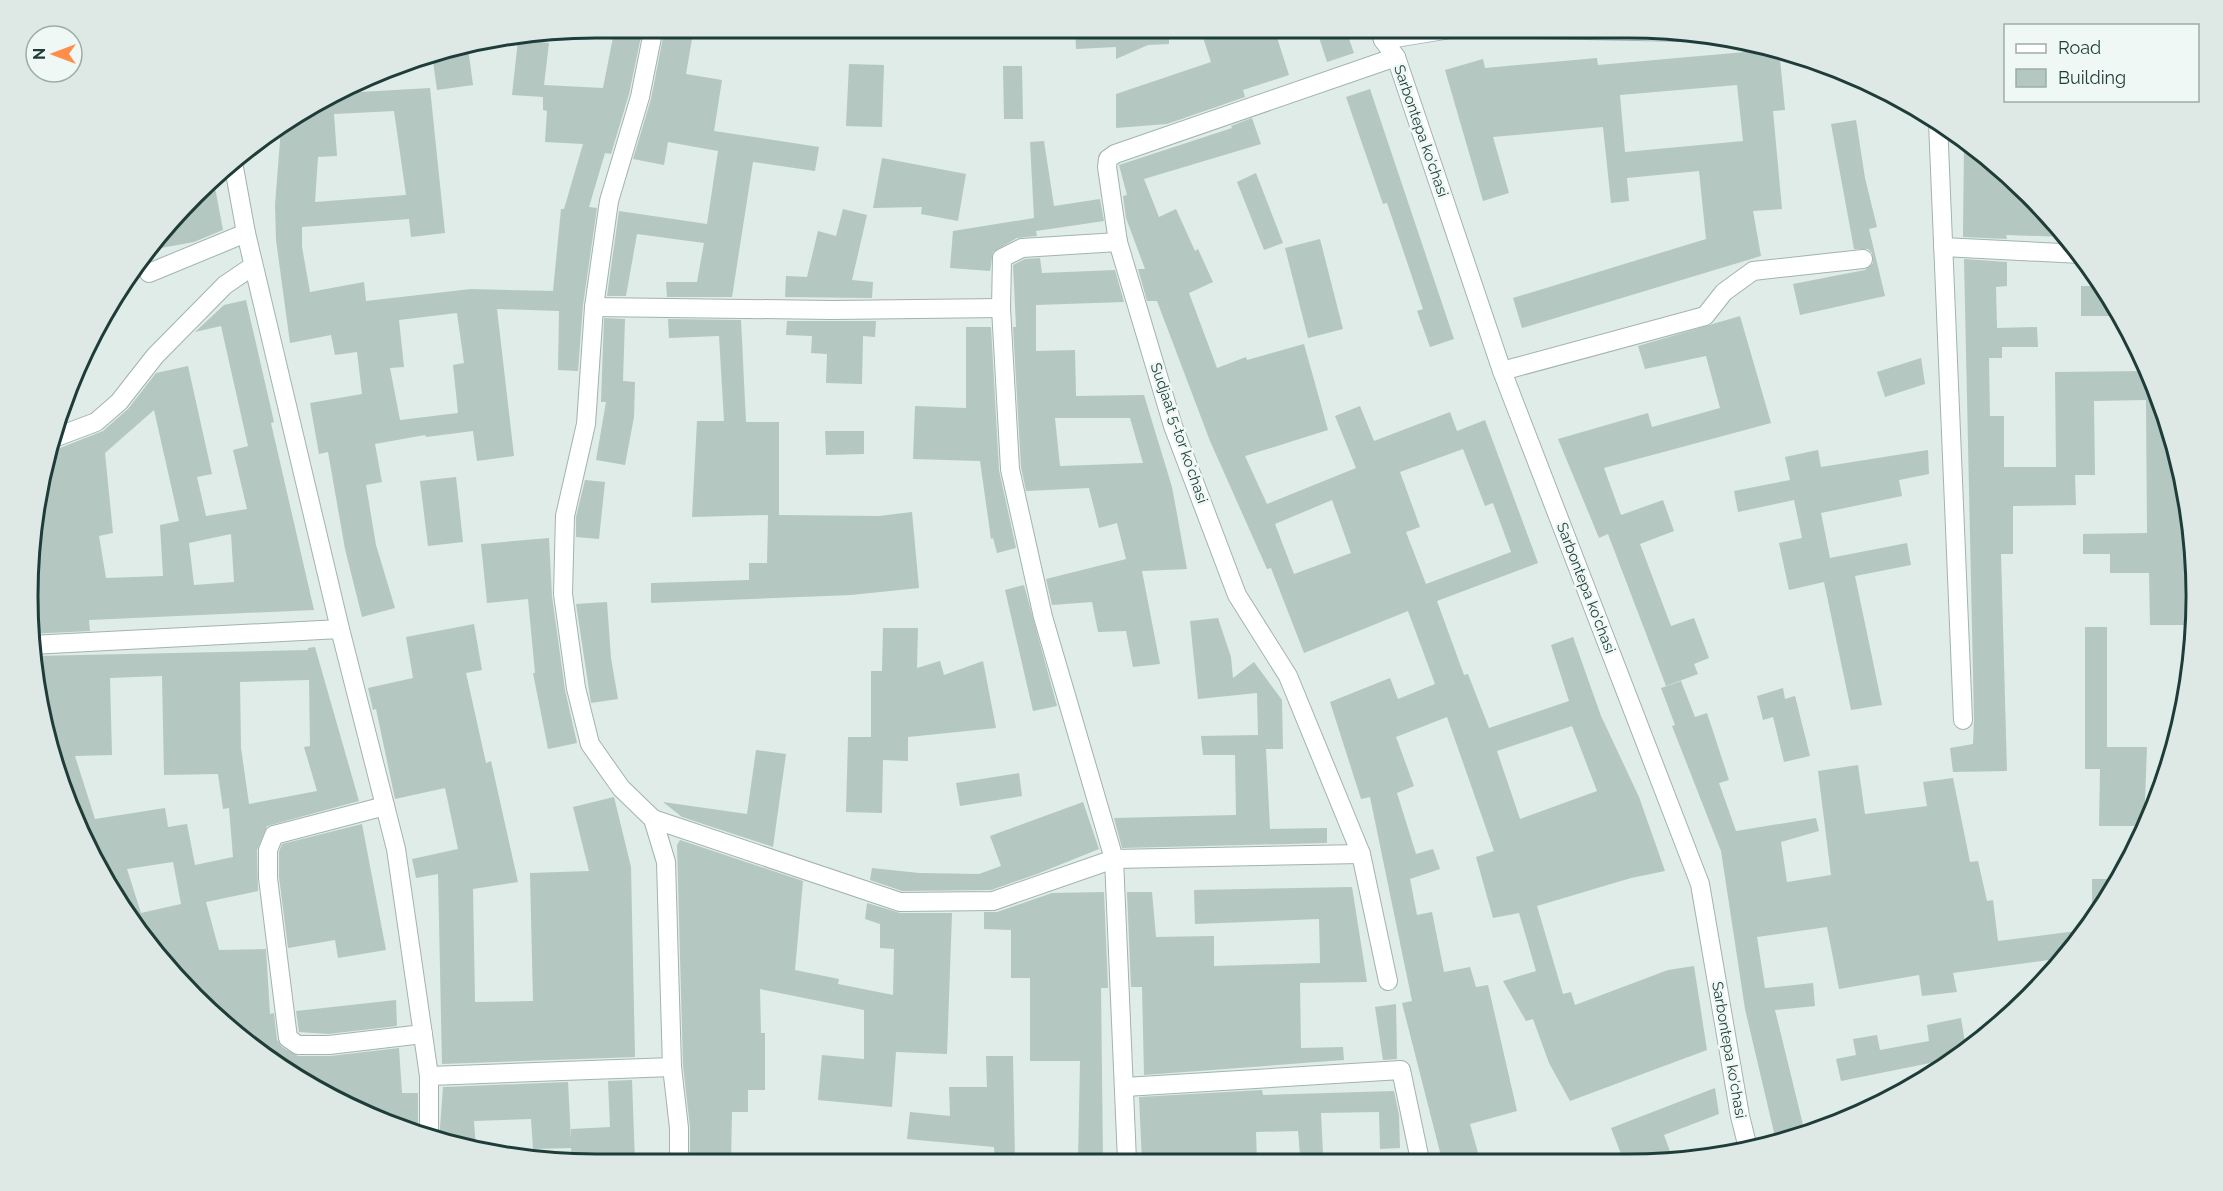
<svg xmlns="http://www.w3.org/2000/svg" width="2223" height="1191" viewBox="0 0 2223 1191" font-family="Raleway,sans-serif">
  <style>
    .building { fill: #b4c7c1; fill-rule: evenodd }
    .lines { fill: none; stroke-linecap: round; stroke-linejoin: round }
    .minor-casing { stroke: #a1b4b0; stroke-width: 20 }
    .minor { stroke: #fff; stroke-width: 18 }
    .labels { text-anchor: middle; stroke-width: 5; stroke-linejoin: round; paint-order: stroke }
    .street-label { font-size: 15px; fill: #1e3d39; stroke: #eff8f5 }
    .rim { fill: none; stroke: #1e3d39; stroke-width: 3 }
  </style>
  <rect width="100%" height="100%" fill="#dfece8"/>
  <!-- building -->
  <g class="building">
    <path d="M615 27H643L629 94 611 154 605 153 589 207 597 208 583 305 578 371 558 370 559 311 497 309 514 456 477 461 473 431 426 437 425 435 375 444 382 482 366 485 376 545 395 608 362 617 345 549 328 452 319 454 310 403 362 394 357 352 335 355 331 335 290 343 276 240 275 205 281 128 358 86 360 92 430 88 445 233 411 237 409 219 302 227V247L310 292 364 282 366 301 471 289 553 291 561 209H564L583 144 545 142 547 111 543 110V97L512 95 518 40 549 43 544 85 603 88ZM394 111 406 195 315 202 318 157 337 156 334 114ZM457 313 464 363 453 365 458 413 400 420 390 368 404 367 399 320Z"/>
    <path d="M665 27H694L686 74 722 80 714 131 819 147 815 171 753 162 732 297H667L666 282H697L704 243 637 234 626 296H607L619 211 707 224 718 151 668 142 664 165 633 159 651 99Z"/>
    <path d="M1075 28H1190L1169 36V44L1148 45 1116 59V47L1076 49Z"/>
    <path d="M1200 28H1274L1289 75 1243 90 1245 97 1167 124 1116 128V94L1211 62Z"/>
    <path d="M1316 28H1345L1354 53 1327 62Z"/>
    <path d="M468 48 473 85 437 90 432 54Z"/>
    <path d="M1779 49 1785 110 1773 111 1782 209 1753 211 1761 256 1522 328 1513 298 1706 239 1699 171 1627 178 1629 201 1611 203 1603 127 1493 137 1509 193 1483 201 1445 70 1483 59 1485 68 1597 58 1598 65ZM1737 85 1743 141 1625 152 1620 95Z"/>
    <path d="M849 64 884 65 882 127 846 126Z"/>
    <path d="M1003 66H1022L1023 119H1004Z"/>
    <path d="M1370 89 1454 339 1430 347 1417 311 1423 309 1387 203 1383 204 1346 97Z"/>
    <path d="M1252 118 1261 144 1144 179 1159 217 1176 209 1195 251 1198 249 1213 282 1189 293 1217 368 1246 357 1247 360 1304 344 1328 430 1245 456 1267 504 1356 468 1335 416 1360 406 1374 441 1450 412 1457 431 1485 420 1538 563 1437 601 1464 675 1468 674 1489 728 1569 701 1551 645 1573 637 1601 716 1639 797 1665 871 1631 878 1537 906 1563 994 1571 992 1575 1005 1668 970 1694 966 1707 1050 1570 1101 1549 1063 1533 1019 1526 1021 1503 981 1536 971 1519 913 1493 918 1476 857 1494 851 1447 717 1396 737 1414 786 1397 793 1416 854 1433 849 1440 869 1410 879 1417 915 1432 912 1444 972 1470 967 1476 987 1488 985 1517 1111 1470 1124 1480 1160H1442L1402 1003 1412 1001 1370 797 1361 799 1330 702 1390 678 1398 699 1435 684 1408 611 1304 653 1271 568 1267 569 1210 441 1157 301H1147L1138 269H1145L1126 218 1123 196 1127 195 1119 165 1232 128 1231 126ZM1463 449 1485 506 1493 503 1511 552 1426 584 1406 532 1420 527 1400 472ZM1332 500 1351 553 1294 574 1275 524ZM1572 726 1597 791 1520 819 1497 751Z"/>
    <path d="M1856 120 1865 178 1877 227 1869 229 1885 296 1800 315 1793 284 1865 270 1873 263 1872 253 1868 249H1854L1831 124Z"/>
    <path d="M1964 140 2002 168 2067 237 2006 235 2007 239 1963 237Z"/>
    <path d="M1044 141 1054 206 1100 199 1104 221 1036 231 1037 236 1017 238 993 252 990 271 950 268 953 231 1034 218 1030 142Z"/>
    <path d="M882 158 966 174 958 221 921 214 922 207 873 208Z"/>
    <path d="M1256 173 1283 243 1264 250 1237 182Z"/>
    <path d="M214 182 223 230 194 242 150 250Z"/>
    <path d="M843 209 867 215 852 280 873 282 872 298 785 297 786 276 807 277 818 231 836 236Z"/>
    <path d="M1320 239 1343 329 1308 338 1285 248Z"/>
    <path d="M1040 258 1042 273 1115 270 1124 302 1036 305V351L1075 350 1076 396 1144 395 1172 487 1187 569 1142 571 1160 664 1133 667 1126 631 1098 632 1092 602 1052 605 1046 579 1126 559 1117 523 1099 528 1089 488 1026 491 1021 467 1013 327H1016L1013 265 1025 259ZM1055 418H1130L1143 463 1060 466Z"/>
    <path d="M1964 259 2007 262V286L1996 287 1997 328 2037 327 2038 347H2002V358H1989L1990 416H2004V467H2056L2055 372 2148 371 2177 448 2184 491V625H2150L2149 573H2110V554H2083V534L2147 533 2146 400 2094 401 2095 475H2075L2076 505 2013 506V554H2001L2007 771 1953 772 1950 748 1973 744 1974 720Z"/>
    <path d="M2081 286H2101L2120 316H2081Z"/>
    <path d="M246 300 274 422 271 423 314 610 89 620 90 631 29 634 46 450H55L103 431 128 409 156 373 188 366 212 474 197 477 206 516 247 509 233 450 248 446 221 326 195 332 224 305ZM154 410 179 521 160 525 163 576 106 578 99 536 113 533 105 453ZM231 534 234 582 194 585 189 543Z"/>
    <path d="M1740 316 1771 423 1604 468 1621 515 1663 500 1674 531 1640 544 1671 626 1694 618 1709 658 1694 664 1698 674 1666 686 1608 534 1599 538 1558 439 1648 413 1652 427 1720 408 1706 356 1645 369 1638 346Z"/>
    <path d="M604 318 625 319 623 381 635 382 634 417 625 465 596 460 606 402H601Z"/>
    <path d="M668 319 741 320 746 422H779V515L879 516 912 512 919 588 851 595 651 603V583L749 580V563H767L768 515 692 517 697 421H724L719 336 669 338Z"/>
    <path d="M787 321H876L875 337 863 336 862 384 826 383 827 354 811 353 812 336 786 335Z"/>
    <path d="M966 327H991L999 470 1016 548 997 553 993 538 991 539 980 461 913 459 915 406 966 408Z"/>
    <path d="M1921 358 1925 384 1885 397 1877 372Z"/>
    <path d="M825 431H864V454L826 455Z"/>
    <path d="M1818 450 1821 467 1928 450 1929 474 1899 480 1902 496 1821 513 1830 558 1907 543 1911 565 1855 576 1882 705 1851 710 1824 582 1789 590 1779 543 1802 538 1794 500 1738 512 1734 491 1790 480 1785 457Z"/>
    <path d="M456 477 463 542 428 546 420 481Z"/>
    <path d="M585 480 605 482 599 539 576 537V517Z"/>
    <path d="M549 538 552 596 565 690 577 743 548 749 533 673H535L528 599 487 603 481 544Z"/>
    <path d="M1024 585 1057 706 1033 711 1005 590Z"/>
    <path d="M607 602 611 658 618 699 591 703 576 604Z"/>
    <path d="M1218 618 1231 657 1233 678 1254 662 1282 700 1283 749H1266L1270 829 1327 828V843L1122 848 1114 818 1236 815 1235 755H1203L1201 736 1258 735 1257 693 1198 699 1190 621Z"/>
    <path d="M474 624 482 670 466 673 486 763 491 761 518 882 473 889 475 1002 533 1001 530 873 589 871 573 807 614 797 631 867 635 1057 442 1064 438 874 416 878 412 859 458 849 445 788 395 799 376 709 373 710 368 688 413 678 406 637Z"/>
    <path d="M2085 627H2107V747H2147L2144 826H2099L2100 769H2085Z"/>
    <path d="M883 628H918L917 668 940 661 944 675 983 661 996 728 908 737V761L883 760 882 813 846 812 848 737H871V671H882Z"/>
    <path d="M315 647 359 801 267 826 257 850 258 891 206 902 219 950 266 949 270 1014 274 1013 277 1040 282 1047 298 1056H330L399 1048 402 1093H418V1132L312 1088 168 971 70 813 34 656 308 650V648ZM162 676 164 775 218 774 223 809 229 808 233 857 195 865 187 824 168 827 165 808 95 819 75 756 112 755 110 678ZM309 680 310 746 304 747 317 791 249 804 241 748 240 682ZM173 862 181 904 141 913 127 869Z"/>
    <path d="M1681 681 1695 717 1707 713 1729 780 1719 783 1736 831 1816 818 1819 831 1781 842 1787 882 1831 875 1818 771 1858 765 1865 814 1927 806 1923 782 1953 778 1970 862 1978 861 1987 901 1993 900 1998 941 2084 930 2064 958 1953 973 1957 992 1922 996 1919 975 1839 989 1827 927 1757 937 1765 988 1813 983 1815 1006 1775 1010 1805 1133 1776 1141 1745 1009 1721 851 1672 726 1675 725 1661 688Z"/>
    <path d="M1783 688 1785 699 1795 696 1810 756 1784 762 1773 717 1763 720 1757 696Z"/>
    <path d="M756 750 786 754 773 847 682 817 663 802 747 814Z"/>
    <path d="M1019 773 1022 796 960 806 956 783Z"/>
    <path d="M1083 802 1099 849 1037 874 991 890 902 891 870 880 872 868 919 873 979 874 1001 866 990 836Z"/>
    <path d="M362 824 386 950 338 958 335 940 288 948 279 877V852L282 844Z"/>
    <path d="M680 840 803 881 795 970 839 979 838 984 893 995 894 949 880 948V924L865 919 867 903 900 913H952L947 1054 896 1052 892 1107 818 1100 822 1055 864 1059V1010L760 989 761 1033H765V1090H748V1112H732L731 1162H690V1127L683 1066 677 845Z"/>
    <path d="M2092 879H2120L2092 919Z"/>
    <path d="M1352 887 1367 982 1300 983 1301 1048 1343 1047 1344 1060 1144 1075 1142 987H1131L1127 892H1152L1156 937 1214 936V966L1320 963 1319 919 1195 924 1194 890Z"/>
    <path d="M1104 892 1108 988H1101L1103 1161H1078L1080 1061H1030V978H1011V930L984 929V912H997L1052 893Z"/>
    <path d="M396 1000 397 1026 328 1034 299 1032 296 1011Z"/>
    <path d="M1396 1004 1397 1059 1383 1060 1375 1007Z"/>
    <path d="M1961 1018 1966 1049 1944 1068 1937 1071 1935 1062 1841 1081 1836 1059 1856 1055 1853 1039 1877 1035 1880 1050 1929 1041 1927 1025Z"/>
    <path d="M986 1056H1013L1015 1161H995L994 1147 907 1139 910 1112 950 1116 949 1087H987Z"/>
    <path d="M632 1080 635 1163H572L571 1148 533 1149 531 1119 474 1121 476 1149 439 1141 443 1087 568 1082 571 1140V1129L610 1127 608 1081Z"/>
    <path d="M1715 1088 1719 1114 1664 1135 1671 1154 1658 1159H1623L1611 1128Z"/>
    <path d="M1262 1090 1263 1095 1394 1091 1399 1115 1400 1148 1380 1149 1379 1112 1321 1113 1323 1154 1300 1155 1298 1131 1256 1132 1257 1161H1142L1139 1097Z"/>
  </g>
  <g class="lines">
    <defs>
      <g id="minor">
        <path d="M654 27 640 97 609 201 594 307 586 424 565 516 563 594 576 688 590 744 621 788 653 819 666 862 672 1067 679 1128V1162"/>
        <path d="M1379 28 1383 40 1396 57 1502 371 1700 884 1740 1116 1748 1148"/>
        <path d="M1485 28 1686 32"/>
        <path d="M1383 40 1450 29 1480 28"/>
        <path d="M1938 122 1963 720"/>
        <path d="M233 162 246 233 340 629"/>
        <path d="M1118 242 1022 248 1002 258 1001 308 1010 469 1043 617 1114 859 1127 1161"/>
        <path d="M1943 247 2081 254"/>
        <path d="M149 273 246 233"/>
        <path d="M594 307 832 310 1001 308"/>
        <path d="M1502 371 1705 316 1724 292 1753 271 1863 259"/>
        <path d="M51 439 96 422 119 402 155 356 225 285 253 266"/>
        <path d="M31 645 340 629 396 849 429 1076"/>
        <path d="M385 806 274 835 268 850V878L288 1038 298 1045H329L423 1034"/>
        <path d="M653 819 900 902 993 901 1114 859 1361 854"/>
        <path d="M1388 981 1361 854 1288 676 1237 595 1173 426 1118 242 1107 167 1108 159 1115 154 1396 57"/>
        <path d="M1125 1087 1401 1070 1420 1160"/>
        <path d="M429 1137V1076L672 1067"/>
      </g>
    </defs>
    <!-- minor casing -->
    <use href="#minor" class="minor-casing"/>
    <!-- minor -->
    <use href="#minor" class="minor"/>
  </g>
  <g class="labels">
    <!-- street labels -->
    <g class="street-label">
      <text transform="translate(1421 131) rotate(71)" y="5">Sarbontepa ko'chasi</text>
      <text transform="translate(1179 433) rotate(71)" y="5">Sudjaat 5-tor koʻchasi</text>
      <text transform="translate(1586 588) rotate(69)" y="5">Sarbontepa ko'chasi</text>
      <text transform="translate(1729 1050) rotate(80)" y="5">Sarbontepa ko'chasi</text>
    </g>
  </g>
  <!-- crop -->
  <path d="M0 0H2223V1191H0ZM596 38H1628A558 558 0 0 1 2186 596V596A558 558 0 0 1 1628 1154H596A558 558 0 0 1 38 596V596A558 558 0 0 1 596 38Z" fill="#dee9e6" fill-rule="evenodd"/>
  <path class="rim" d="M596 38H1628A558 558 0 0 1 2186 596V596A558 558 0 0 1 1628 1154H596A558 558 0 0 1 38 596V596A558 558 0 0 1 596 38Z"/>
  <!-- legend -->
  <rect x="2004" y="24" width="195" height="78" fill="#eff8f5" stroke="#9badaa" stroke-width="1.5"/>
  <rect x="2016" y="44" width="30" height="9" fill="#ffffff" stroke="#9badaa" stroke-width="1.5"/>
  <text x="2058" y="54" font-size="18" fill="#1e3d39">Road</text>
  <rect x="2016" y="69" width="30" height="18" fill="#b4c7c1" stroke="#9badaa" stroke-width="1.5"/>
  <text x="2058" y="84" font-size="18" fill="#1e3d39">Building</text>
  <!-- north arrow -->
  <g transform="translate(54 54) rotate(270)"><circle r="28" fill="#eff8f5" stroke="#9badaa" stroke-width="1.5"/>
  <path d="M0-4.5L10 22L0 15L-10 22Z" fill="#fe8e4a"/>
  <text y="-9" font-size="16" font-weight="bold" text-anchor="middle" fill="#1e3d39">N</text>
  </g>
</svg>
